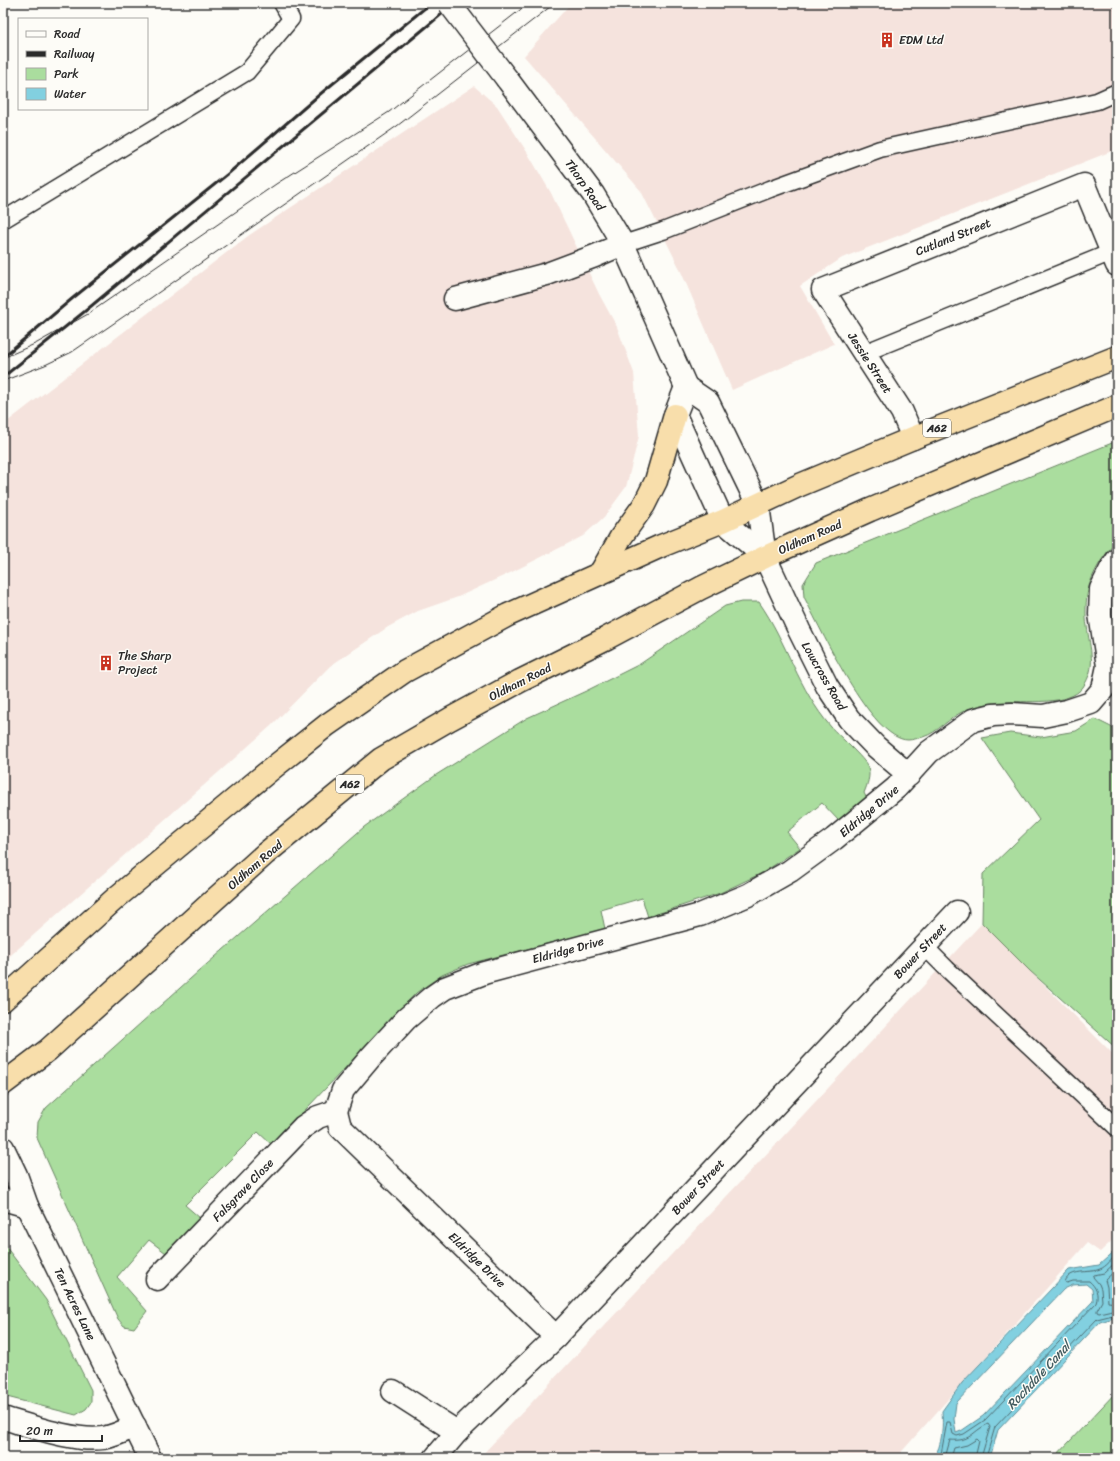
<svg xmlns="http://www.w3.org/2000/svg" width="1120" height="1461" viewBox="0 0 1120 1461" font-family="Sriracha,sans-serif">
  <style>
    .built { fill: #f5e3dd }
    .green { fill: #aadd9e; stroke: #6a8464 }
    .water { fill: #82d0e0; stroke: #5f8e98; fill-rule: evenodd }
    .lines { fill: none; stroke-linecap: round; stroke-linejoin: round }
    .shore { stroke: #4e6d73; stroke-width: 1 }
    .lane-casing { stroke: #2b2b2b; stroke-width: 19 }
    .street-casing { stroke: #2b2b2b; stroke-width: 25 }
    .secondary-casing { stroke: #2b2b2b; stroke-width: 25 }
    .highway-casing { stroke: #2b2b2b; stroke-width: 25 }
    .lane { stroke: #fdfcf7; stroke-width: 16 }
    .street { stroke: #fdfcf7; stroke-width: 22 }
    .secondary { stroke: #fdfcf7; stroke-width: 22 }
    .highway { stroke: #f8deab; stroke-width: 22 }
    .tram { stroke: #2b2b2b; stroke-width: 1 }
    .rail { stroke: #2b2b2b; stroke-width: 3 }
    .secondary-bridge-casing { stroke: #2b2b2b; stroke-width: 25; stroke-linecap: butt }
    .secondary-bridge { stroke: #fdfcf7; stroke-width: 22 }
    .labels { text-anchor: middle; stroke-width: 3; stroke-linejoin: round; paint-order: stroke }
    .shield { fill: #fdfcf7; stroke: #6a6a68; stroke-width: 1 }
    .shield-label { font-size: 11px; font-weight: bold; fill: #2b2b2b }
    .poi-label { font-size: 12px; fill: #2b2b2b; stroke: #fdfcf7; text-anchor: start }
    .street-label { font-size: 12px; fill: #2b2b2b; stroke: #fdfcf7 }
    .water-label { font-size: 13px; font-style: italic; fill: #455d61; stroke: #fdfcf7 }
  </style>
  <rect width="100%" height="100%" fill="#fdfcf7"/>
  <filter id="ink" filterUnits="userSpaceOnUse"><feTurbulence type="fractalNoise" baseFrequency=".025" numOctaves="2"/><feDisplacementMap in="SourceGraphic" scale="8" xChannelSelector="R" yChannelSelector="G"/><feConvolveMatrix kernelMatrix="1 2 1 2 8 2 1 2 1" color-interpolation-filters="sRGB"/></filter>
  <g filter="url(#ink)">
    <!-- built -->
    <g class="built">
      <path d="M571 3H1117V149L842 258 800 286 834 344 732 390 679 267 641 191 524 56Z"/>
      <path d="M474 86 497 106 527 152 551 193 599 294 617 327 634 373 639 436 626 487 604 517 583 536 512 572 458 597 418 611 388 627 330 666 271 726 236 757 3 962V425L248 236Z"/>
      <path d="M982 923 1117 1058V1236L1100 1252 1087 1243 896 1458H479L776 1144Z"/>
    </g>
    <!-- green -->
    <g class="green">
      <path d="M1117 441V541C1104 554 1092 573 1088 590 1086 598 1085 618 1087 626 1090 650 1097 666 1083 687 1069 707 1023 700 1002 702 989 703 975 706 964 711 950 717 937 733 923 737 919 738 912 740 908 740 871 740 820 627 804 597L803 584 816 563Z"/>
      <path d="M741 602H759C787 642 798 689 831 727 838 735 865 759 868 767 871 776 867 785 864 793L867 799 839 821 822 803 787 832 800 848 764 872 720 893 648 917 642 898 601 910 605 929 468 964 442 975 416 993 272 1145 258 1132 185 1205 200 1218 166 1253 149 1240 117 1277 147 1311 134 1328 124 1326 118 1319 37 1138 38 1122 46 1108 199 971 364 827 436 775 527 718 586 691 640 664 725 606Z"/>
      <path d="M1095 719 1117 730V929L1113 932 1117 941V1049L1030 971 982 923 983 874 1039 820 982 738 1010 733 1041 737 1076 731Z"/>
      <path d="M3 1243 46 1300 91 1390V1402L86 1409 76 1415 3 1396Z"/>
      <path d="M1117 1391V1458H1054Z"/>
    </g>
    <!-- water -->
    <path class="water" d="M1117 1249V1317L1100 1322 998 1430 990 1458H933C943 1446 943 1425 942 1411L962 1383 1069 1270 1099 1265ZM1086 1284 1092 1289 1093 1301 983 1416 961 1431 956 1433 954 1419 956 1403 1064 1289 1073 1285Z"/>
    <g class="lines">
      <!-- shore -->
      <g class="shore">
        <path d="M1117 1261 1104 1273 1094 1275 1093 1277 1099 1284 1101 1289 1102 1301 1097 1310V1312L1099 1313 1117 1309"/>
        <path d="M1117 1269 1105 1280 1107 1287 1108 1302 1117 1303"/>
        <path d="M938 1458 941 1454 947 1422H950L953 1434 957 1436 964 1434 985 1420 1096 1303C1099 1294 1096 1287 1089 1281H1073L1067 1283 1065 1282C1070 1268 1089 1274 1100 1269 1106 1267 1112 1259 1117 1254"/>
        <path d="M945 1458 950 1440C971 1442 971 1432 988 1424L990 1427 981 1458"/>
        <path d="M951 1458 954 1448 967 1445 977 1439 979 1441 975 1458"/>
        <path d="M986 1458 995 1427 1097 1319 1117 1314"/>
      </g>
      <defs>
        <g id="lane">
          <path d="M3 220 247 72 291 19 282 3"/>
          <path d="M623 244 663 231 770 189 880 149 1097 101 1117 92"/>
          <path d="M864 353 1112 252"/>
          <path d="M924 946 947 969 1117 1128"/>
        </g>
        <g id="street">
          <path d="M455 299 547 274 595 256 623 244"/>
          <path d="M913 438 902 412 823 290 1084 185 1117 265"/>
          <path d="M765 557 799 630 827 686 849 719 875 746 909 775"/>
          <path d="M157 1279 303 1127 318 1117 336 1111"/>
          <path d="M556 1337 340 1127 336 1111 343 1090 370 1058 406 1019 432 997 445 988 484 973 700 915 748 895 790 871 834 839 896 788 929 752 973 720 993 715 1012 714 1043 716 1067 711 1091 703 1103 689 1108 666 1100 614 1101 589 1111 569 1117 560"/>
          <path d="M393 1391 457 1432"/>
          <path d="M3 1418C31 1426 75 1442 103 1438 114 1436 125 1431 135 1426"/>
          <path d="M435 1458 457 1432 556 1337 957 912"/>
        </g>
        <g id="secondary">
          <path d="M507 79 593 194 623 244 686 387"/>
          <path d="M686 387 675 415 723 521 765 557"/>
          <path d="M686 387 708 402 758 505 765 557"/>
          <path d="M3 1148 16 1175 27 1206 150 1458"/>
          <path d="M3 1199 27 1206"/>
        </g>
        <g id="highway">
          <path d="M601 572 621 537 644 505 656 481 675 415"/>
          <path d="M3 1000 117 897 269 771 327 725 405 671 508 615 661 546 723 521 800 485 913 438 1117 357"/>
          <path d="M3 1084 48 1050 265 854 381 759 450 719 520 681 607 638 701 588 765 557 870 510 1117 406"/>
        </g>
      </defs>
      <!-- lane casing -->
      <use href="#lane" class="lane-casing"/>
      <!-- street casing -->
      <use href="#street" class="street-casing"/>
      <!-- secondary casing -->
      <use href="#secondary" class="secondary-casing"/>
      <!-- highway casing -->
      <use href="#highway" class="highway-casing"/>
      <!-- lane -->
      <use href="#lane" class="lane"/>
      <!-- street -->
      <use href="#street" class="street"/>
      <!-- secondary -->
      <use href="#secondary" class="secondary"/>
      <!-- highway -->
      <use href="#highway" class="highway"/>
      <!-- tram -->
      <g class="tram">
        <path d="M3 358 37 343 88 314 276 184 389 112 529 3"/>
        <path d="M3 381 45 365 72 352 152 297 397 126 555 3"/>
      </g>
      <!-- rail -->
      <g class="rail">
        <path d="M3 357 73 298 229 173 319 95 431 3"/>
        <path d="M3 377 84 312 455 3"/>
      </g>
      <defs>
        <path id="secondary-bridge" d="M449 3 507 79"/>
      </defs>
      <!-- secondary-bridge casing -->
      <use href="#secondary-bridge" class="secondary-bridge-casing"/>
      <!-- secondary-bridge -->
      <use href="#secondary-bridge" class="secondary-bridge"/>
    </g>
  </g>
  <!-- icons -->
  <defs>
    <symbol id="building-bare" viewBox="-9 -9 18 18"><path d="M-4-6H4V6H1V3H-1V6H-4ZM-2.5-4.3h1.7v1.8h-1.7ZM.8-4.3h1.7v1.8H.8ZM-2.5-1h1.7V.8h-1.7ZM.8-1h1.7V.8H.8Z" fill="#c8321e" stroke="#fdfcf7" stroke-width="2.5" paint-order="stroke"/></symbol>
  </defs>
  <g fill-rule="evenodd">
    <use href="#building-bare" x="876" y="29" width="22" height="22"/>
    <use href="#building-bare" x="95" y="652" width="22" height="22"/>
  </g>
  <g class="labels">
    <!-- shield labels -->
    <g class="shield">
      <rect x="923" y="419" width="28" height="18" rx="3"/>
      <rect x="336" y="775" width="28" height="18" rx="3"/>
    </g>
    <g class="shield-label">
      <text x="937" y="432">A62</text>
      <text x="350" y="788">A62</text>
    </g>
    <!-- poi labels -->
    <g class="poi-label">
      <text x="899" y="44">EDM Ltd</text>
      <text x="118" y="660">The Sharp<tspan x="118" dy="14">Project</tspan></text>
    </g>
    <!-- street labels -->
    <g class="street-label">
      <text transform="translate(585 185) rotate(55)" y="4">Thorp Road</text>
      <text transform="translate(953 237) rotate(-22)" y="4">Cutland Street</text>
      <text transform="translate(870 363) rotate(57)" y="4">Jessie Street</text>
      <text transform="translate(810 537) rotate(-24)" y="4">Oldham Road</text>
      <text transform="translate(824 676) rotate(60)" y="4">Lowcross Road</text>
      <text transform="translate(520 682) rotate(-27)" y="4">Oldham Road</text>
      <text transform="translate(869 811) rotate(-40)" y="4">Eldridge Drive</text>
      <text transform="translate(255 865) rotate(-41)" y="4">Oldham Road</text>
      <text transform="translate(568 950) rotate(-15)" y="4">Eldridge Drive</text>
      <text transform="translate(920 951) rotate(-47)" y="4">Bower Street</text>
      <text transform="translate(698 1187) rotate(-47)" y="4">Bower Street</text>
      <text transform="translate(243 1190) rotate(-46)" y="4">Falsgrave Close</text>
      <text transform="translate(477 1260) rotate(44)" y="4">Eldridge Drive</text>
      <text transform="translate(75 1304) rotate(64)" y="4">Ten Acres Lane</text>
    </g>
    <!-- water labels -->
    <g class="water-label">
      <text transform="translate(1038 1375) rotate(-47)" y="5">Rochdale Canal</text>
    </g>
  </g>
  <!-- margin -->
  <rect width="1120" height="1461" fill="none" stroke="#fdfcf7" stroke-width="16"/>
  <rect x="8" y="8" width="1104" height="1445" fill="none" stroke="#2b2b2b" stroke-width="1.5" filter="url(#ink)"/>
  <!-- legend -->
  <rect x="18" y="18" width="130" height="92" fill="#fdfcf7" stroke="#a9a8a5"/>
  <rect x="26" y="31" width="20" height="6" fill="#fdfcf7" stroke="#a9a8a5"/>
  <text x="54" y="38" font-size="12" fill="#2b2b2b">Road</text>
  <rect x="26" y="51" width="20" height="6" fill="#2b2b2b" stroke="#a9a8a5"/>
  <text x="54" y="58" font-size="12" fill="#2b2b2b">Railway</text>
  <rect x="26" y="68" width="20" height="12" fill="#aadd9e" stroke="#a9a8a5"/>
  <text x="54" y="78" font-size="12" fill="#2b2b2b">Park</text>
  <rect x="26" y="88" width="20" height="12" fill="#82d0e0" stroke="#a9a8a5"/>
  <text x="54" y="98" font-size="12" fill="#2b2b2b">Water</text>
  <!-- scale -->
  <path d="M20 1435v6h82v-6" fill="none" stroke="#2b2b2b" stroke-width="2"/>
  <text x="26" y="1435" font-size="12" fill="#2b2b2b" stroke="#fdfcf7" stroke-width="3" paint-order="stroke">20 m</text>
</svg>
